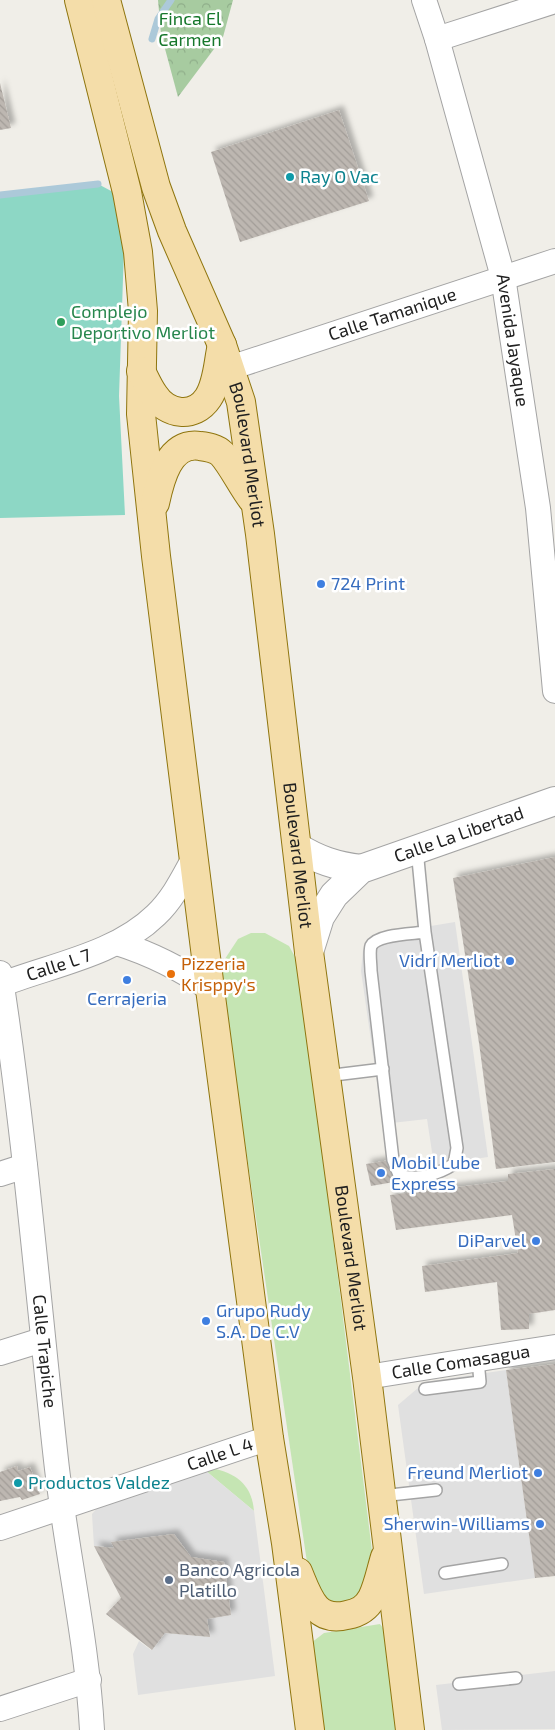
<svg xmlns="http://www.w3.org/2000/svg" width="555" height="1730" viewBox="0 0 555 1730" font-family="'Exo 2',sans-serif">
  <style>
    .grass { fill: #c5e5b3 }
    .forest { fill: url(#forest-crowns) }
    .pitch { fill: #8dd7c5 }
    .parking { fill: #e0e0e0 }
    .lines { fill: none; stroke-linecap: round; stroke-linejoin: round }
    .stream { stroke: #acc9d9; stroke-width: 7 }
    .building { fill: url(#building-back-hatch); filter: url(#shadow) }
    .service-casing { stroke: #a4a4a4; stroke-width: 14 }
    .minor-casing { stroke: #a4a4a4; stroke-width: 26 }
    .tertiary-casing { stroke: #a4a4a4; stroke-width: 30 }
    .primary-casing { stroke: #8f750e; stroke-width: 30 }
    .service { stroke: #fff; stroke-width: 11 }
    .minor { stroke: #fff; stroke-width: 24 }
    .tertiary { stroke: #fff; stroke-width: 28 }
    .primary { stroke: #f4dda9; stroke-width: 28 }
    .culture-dot { fill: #0f9aa8; stroke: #fff; stroke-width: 2 }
    .leisure-dot { fill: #2e9e5b; stroke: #fff; stroke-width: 2 }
    .shop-dot { fill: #3f7fe0; stroke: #fff; stroke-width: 2 }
    .food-dot { fill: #e8710a; stroke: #fff; stroke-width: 2 }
    .service-dot { fill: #5c6f8a; stroke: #fff; stroke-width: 2 }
    .labels { text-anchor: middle; stroke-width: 5; stroke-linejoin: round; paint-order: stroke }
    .park-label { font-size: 18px; fill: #16772b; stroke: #fff }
    .culture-label { font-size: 18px; fill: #0d838f; stroke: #fff; text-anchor: start }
    .leisure-label { font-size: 18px; fill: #27864d; stroke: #fff; text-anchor: start }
    .street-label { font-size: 18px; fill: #202020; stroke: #fff }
    .shop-label { font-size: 18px; fill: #366cbe; stroke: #fff; text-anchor: end }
    .food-label { font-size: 18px; fill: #c56008; stroke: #fff; text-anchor: start }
    .service-label { font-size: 18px; fill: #4e5e75; stroke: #fff; text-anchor: start }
  </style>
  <defs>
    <pattern id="forest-crowns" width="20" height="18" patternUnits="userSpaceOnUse" patternTransform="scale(1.25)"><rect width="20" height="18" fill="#a7cba0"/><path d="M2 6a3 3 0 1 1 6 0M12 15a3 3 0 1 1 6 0" fill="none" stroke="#8fae8a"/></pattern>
    <pattern id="building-back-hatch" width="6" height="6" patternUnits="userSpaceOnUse" patternTransform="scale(1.25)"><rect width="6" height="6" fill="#bdb7b1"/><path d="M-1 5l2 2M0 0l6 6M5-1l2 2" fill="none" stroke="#a29d98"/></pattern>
    <filter id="shadow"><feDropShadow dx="4.5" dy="-4.5" stdDeviation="2.5" flood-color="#0004"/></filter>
  </defs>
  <rect width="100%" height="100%" fill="#f0eee8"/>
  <!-- grass -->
  <g class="grass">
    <path d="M251 933H265L289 946 299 964 375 1575 343 1613 312 1596 219 968 238 939Z"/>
    <path d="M216 1469C239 1475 252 1487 254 1511L206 1471Z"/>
    <path d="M380 1624 385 1631 400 1730H321L311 1643 324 1633Z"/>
  </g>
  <!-- forest -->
  <path class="forest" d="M158 0H233L223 37 178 97 161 34Z"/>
  <!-- pitch -->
  <path class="pitch" d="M98 184 113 192 124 249 119 396 125 515 0 518V195Z"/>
  <!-- parking -->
  <g class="parking">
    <path d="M455 922 488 1157 434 1165 427 1119 383 1124 361 971 363 950 376 935Z"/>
    <path d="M506 1370 535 1578 424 1594 398 1405 425 1382Z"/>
    <path d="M206 1471 254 1511 275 1676 138 1695 133 1654 139 1641 151 1650 165 1633 210 1637 207 1619 231 1615 224 1562 191 1557 173 1534 112 1542 114 1548 94 1546 92 1514 99 1506Z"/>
    <path d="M555 1671V1729L442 1730 436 1685Z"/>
  </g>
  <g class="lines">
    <!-- stream -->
    <g class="stream">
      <path d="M152 39 158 19 171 0"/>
      <path d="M0 195 98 184"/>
    </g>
  </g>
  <!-- building -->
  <g class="building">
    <path d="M0 83 11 128 0 130Z"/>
    <path d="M339 110 369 201 240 242 211 152Z"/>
    <path d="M555 857V1162L496 1169 479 1043 453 878Z"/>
    <path d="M390 1160 394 1182 371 1186 366 1164Z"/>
    <path d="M555 1169V1310L529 1314V1329L501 1330 497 1282 425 1292 422 1266 518 1253 512 1215 396 1230 390 1195 508 1181V1174Z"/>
    <path d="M555 1364V1576L535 1578 506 1370Z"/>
    <path d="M17 1466 18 1471 30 1467 40 1494 22 1500 20 1497 0 1501V1472Z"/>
    <path d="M174 1534 191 1557 224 1562 231 1615 207 1619 210 1637 165 1633 152 1650 106 1614 121 1598 94 1546 114 1548 111 1542Z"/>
  </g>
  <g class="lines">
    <defs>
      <g id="service">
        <path d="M417 849 425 932 457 1148 454 1164C439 1174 417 1181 399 1175L393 1160 371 971C371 964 369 952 371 946 377 934 413 934 425 932"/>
        <path d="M326 1076 383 1069"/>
        <path d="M425 1389 480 1382 478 1360"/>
        <path d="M381 1496 436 1490"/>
        <path d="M445 1573 502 1564"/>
        <path d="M459 1684 516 1678"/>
      </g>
      <g id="minor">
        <path id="s1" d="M424 0 437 39 503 277 538 508 555 691"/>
        <path d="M437 39 555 1"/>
        <path id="s2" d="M230 368 555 261"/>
        <path d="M117 943C152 954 180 968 210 989"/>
        <path id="s3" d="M0 973C25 1135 38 1298 56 1460 66 1551 87 1639 92 1730"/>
        <path id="s4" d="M0 985C51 965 115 955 156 915 173 899 183 878 194 858"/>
        <path d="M0 1174 25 1166"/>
        <path d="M0 1353 42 1340"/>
        <path id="s5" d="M367 1377 555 1347"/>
        <path id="s6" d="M0 1528 269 1438"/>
        <path d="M0 1709 89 1680"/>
      </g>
      <g id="tertiary">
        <path d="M297 847C318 860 336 866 361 869"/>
        <path id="s7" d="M309 952 320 917 334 895 361 869 555 801"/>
      </g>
      <g id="primary">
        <path d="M79 0 127 192 138 252 143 311 141 414 156 556 210 989 269 1438 286 1543 310 1730"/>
        <path id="s8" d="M106 0 156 187 172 231 222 345 241 402 260 534 309 952 367 1377 410 1730"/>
        <path d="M141 371C145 379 149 388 154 395 167 415 194 419 208 398 218 383 218 361 222 345"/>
        <path d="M155 503C160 480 169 441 200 446 208 447 216 448 222 454 232 465 242 486 252 499"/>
        <path d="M298 1572C308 1596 315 1623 347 1615 358 1613 366 1609 372 1598 378 1586 381 1570 385 1557"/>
      </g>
    </defs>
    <!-- service casing -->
    <use href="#service" class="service-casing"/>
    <!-- minor casing -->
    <use href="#minor" class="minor-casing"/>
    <!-- tertiary casing -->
    <use href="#tertiary" class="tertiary-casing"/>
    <!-- primary casing -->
    <use href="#primary" class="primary-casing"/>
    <!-- service -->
    <use href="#service" class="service"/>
    <!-- minor -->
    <use href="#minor" class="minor"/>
    <!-- tertiary -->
    <use href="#tertiary" class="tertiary"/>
    <!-- primary -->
    <use href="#primary" class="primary"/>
  </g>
  <!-- markers -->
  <g class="culture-dot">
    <circle cx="290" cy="177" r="5"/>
    <circle cx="18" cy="1483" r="5"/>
  </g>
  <circle class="leisure-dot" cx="61" cy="322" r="5"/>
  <g class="shop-dot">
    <circle cx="321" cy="584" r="5"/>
    <circle cx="510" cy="961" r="5"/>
    <circle cx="127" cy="980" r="5"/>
    <circle cx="381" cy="1173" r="5"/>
    <circle cx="536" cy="1241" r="5"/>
    <circle cx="206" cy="1321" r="5"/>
    <circle cx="538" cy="1473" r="5"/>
    <circle cx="540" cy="1524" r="5"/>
  </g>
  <circle class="food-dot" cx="171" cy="974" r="5"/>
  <circle class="service-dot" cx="169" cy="1580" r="5"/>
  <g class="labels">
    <!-- park labels -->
    <g class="park-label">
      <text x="190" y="25">Finca El<tspan x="190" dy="21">Carmen</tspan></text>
    </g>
    <!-- culture labels -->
    <g class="culture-label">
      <text x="300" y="183">Ray O Vac</text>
      <text x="28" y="1489">Productos Valdez</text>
    </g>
    <!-- leisure labels -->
    <g class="leisure-label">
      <text x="71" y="318">Complejo<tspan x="71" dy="21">Deportivo Merliot</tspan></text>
    </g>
    <!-- street labels -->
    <g class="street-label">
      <text dy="6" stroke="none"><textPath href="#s2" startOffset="171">Calle Tamanique</textPath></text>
      <text dy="6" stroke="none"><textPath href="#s1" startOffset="352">Avenida Jayaque</textPath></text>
      <text dy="6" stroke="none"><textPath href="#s8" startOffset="478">Boulevard Merliot</textPath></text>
      <text dy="6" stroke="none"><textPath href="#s7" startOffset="204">Calle La Libertad</textPath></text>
      <text dy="6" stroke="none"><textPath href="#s8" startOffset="882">Boulevard Merliot</textPath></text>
      <text dy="6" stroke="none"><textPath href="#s4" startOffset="62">Calle L 7</textPath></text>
      <text dy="6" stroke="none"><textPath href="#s8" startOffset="1288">Boulevard Merliot</textPath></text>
      <text dy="6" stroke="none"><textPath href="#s3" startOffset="381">Calle Trapiche</textPath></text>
      <text dy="6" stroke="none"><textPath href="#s5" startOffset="95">Calle Comasagua</textPath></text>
      <text dy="6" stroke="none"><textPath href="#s6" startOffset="232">Calle L 4</textPath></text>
    </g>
    <!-- shop labels -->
    <g class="shop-label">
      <text x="331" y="590" text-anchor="start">724 Print</text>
      <text x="500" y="967">Vidrí Merliot</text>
      <text x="127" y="1005" text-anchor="middle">Cerrajeria</text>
      <text x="391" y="1169" text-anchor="start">Mobil Lube<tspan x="391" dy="21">Express</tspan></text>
      <text x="526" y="1247">DiParvel</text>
      <text x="216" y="1317" text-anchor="start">Grupo Rudy<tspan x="216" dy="21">S.A. De C.V</tspan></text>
      <text x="528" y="1479">Freund Merliot</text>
      <text x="530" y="1530">Sherwin-Williams</text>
    </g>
    <!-- food labels -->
    <g class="food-label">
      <text x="181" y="970">Pizzeria<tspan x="181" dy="21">Krisppy's</tspan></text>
    </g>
    <!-- service labels -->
    <g class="service-label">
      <text x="179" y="1576">Banco Agricola<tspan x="179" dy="21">Platillo</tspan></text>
    </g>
  </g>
</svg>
